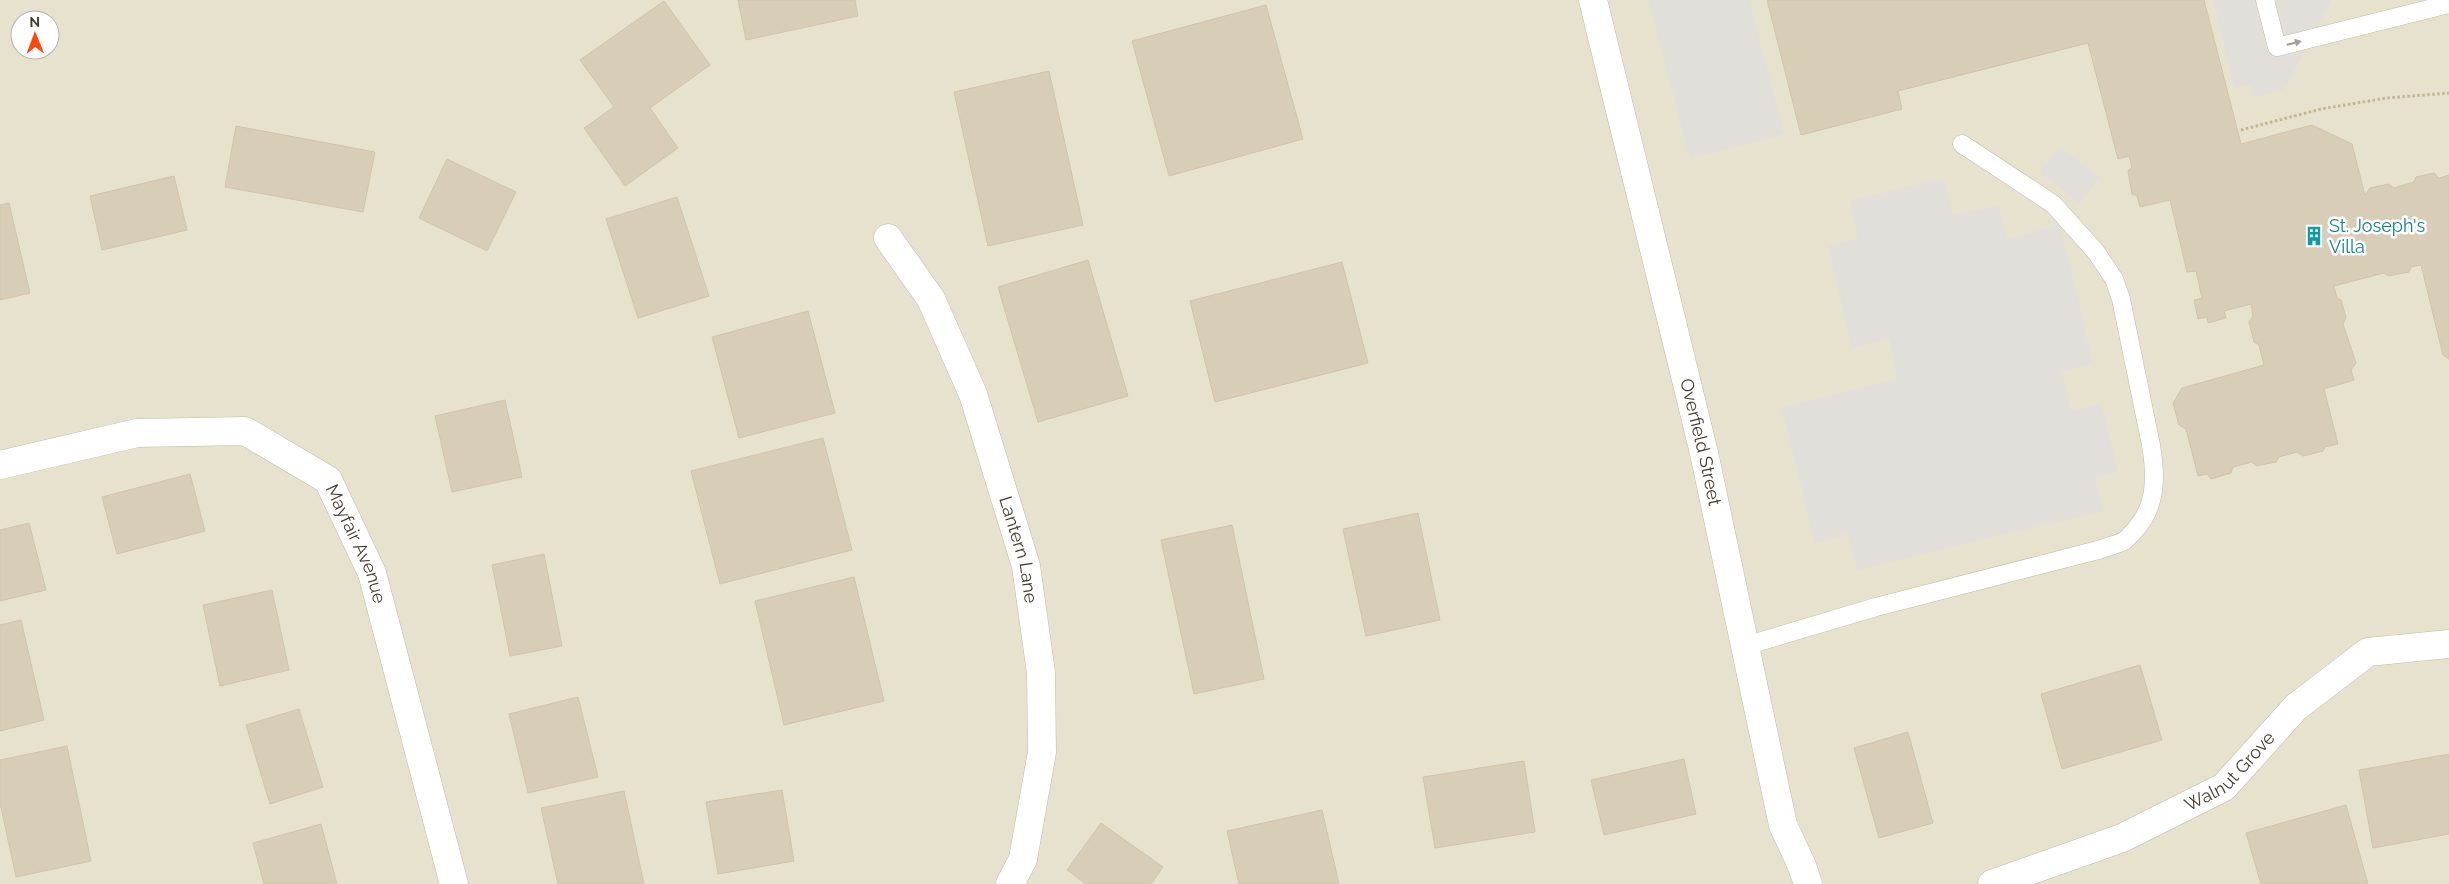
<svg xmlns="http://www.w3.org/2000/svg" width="2449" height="884" viewBox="0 0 2449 884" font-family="Raleway,sans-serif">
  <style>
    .residential { fill: #e7e2ce; fill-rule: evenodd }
    .parking { fill: #e2dfda }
    .building { fill: #d8ceb8; stroke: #d1c4a7 }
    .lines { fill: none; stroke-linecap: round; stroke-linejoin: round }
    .service-casing { stroke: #c1bba5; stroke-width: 19 }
    .minor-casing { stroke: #c1bba5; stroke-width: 29 }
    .path { stroke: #c2b692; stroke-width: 3; stroke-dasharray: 2.5 2.5; stroke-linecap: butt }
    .service { stroke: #fff; stroke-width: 18 }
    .minor { stroke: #fff; stroke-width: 28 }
    .oneway { fill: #a29e98 }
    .labels { text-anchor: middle; stroke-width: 5; stroke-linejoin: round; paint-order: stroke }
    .culture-label { font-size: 18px; fill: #0d838f; stroke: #fff; text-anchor: start }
    .street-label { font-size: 18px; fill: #443e31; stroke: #fff }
  </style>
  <rect width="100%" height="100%" fill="#f3efe0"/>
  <!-- residential -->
  <path class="residential" d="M0 0H2449V884H0ZM20 20H50V50H20Z"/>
  <!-- parking -->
  <g class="parking">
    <path d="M1649 0H1749L1784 134 1690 159Z"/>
    <path d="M2214 0H2331L2284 90 2253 97 2250 85 2234 88Z"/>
    <path d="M2060 147 2100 178 2079 203 2040 172Z"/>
    <path d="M1944 178 1953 215 1998 205 2006 239 2060 225 2093 364 2062 372 2071 411 2101 404 2118 472 2095 478 2103 511 1857 570 1848 534 1815 543 1782 407 1898 379 1889 339 1852 347 1828 245 1859 238 1850 201Z"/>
  </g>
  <!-- building -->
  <g class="building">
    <path d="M738 0H855L858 16 746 40Z"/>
    <path d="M1767 0H2204L2241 144 2312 125 2352 144 2365 195 2370 188 2388 184 2394 188 2414 182 2416 177 2434 173 2439 178 2449 175V359L2443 355 2421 265 2411 267 2409 272 2388 276 2384 273 2334 286 2337 298 2341 300 2346 317 2343 324 2356 363 2351 370 2354 380 2324 389 2338 444 2325 447 2323 451 2303 456 2297 452 2279 457 2276 462 2256 466 2252 462 2233 467 2231 473 2211 479 2207 474 2198 476 2186 429 2179 425 2173 403 2182 388 2264 365 2259 345 2254 342 2249 322 2253 316 2251 304 2224 311 2226 318 2208 323 2207 317 2198 319 2194 300 2202 298 2196 271 2187 272 2170 200 2140 207 2137 196 2132 194 2128 171 2132 167 2129 156 2118 159 2088 43 1898 91 1902 109 1801 135Z"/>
    <path d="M664 1 710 65 650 108 678 148 625 186 584 128 614 107 580 60Z"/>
    <path d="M1266 5 1303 139 1169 176 1132 41Z"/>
    <path d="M1049 71 1083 225 988 246 954 92Z"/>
    <path d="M236 126 375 152 363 212 225 187Z"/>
    <path d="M447 159 516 192 487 251 419 218Z"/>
    <path d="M174 176 187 230 102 250 90 196Z"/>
    <path d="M677 197 709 296 638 318 606 219Z"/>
    <path d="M9 203 30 293 0 300V205Z"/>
    <path d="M1088 260 1128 396 1038 422 998 287Z"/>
    <path d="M1342 262 1368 363 1215 402 1190 301Z"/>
    <path d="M808 311 835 413 739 438 712 337Z"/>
    <path d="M505 400 522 477 452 492 435 416Z"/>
    <path d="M823 438 852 550 720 584 691 471Z"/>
    <path d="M190 474 205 531 117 554 102 497Z"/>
    <path d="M1418 513 1440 620 1366 636 1343 529Z"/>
    <path d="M29 523 46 590 0 601V530Z"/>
    <path d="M1232 525 1264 679 1194 694 1161 540Z"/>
    <path d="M544 554 562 646 510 656 492 565Z"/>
    <path d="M854 577 884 701 784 725 755 601Z"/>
    <path d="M272 590 289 670 220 686 203 605Z"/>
    <path d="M21 620 44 720 0 731V625Z"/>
    <path d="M2140 665 2162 740 2062 769 2041 694Z"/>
    <path d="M578 697 598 777 528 793 509 714Z"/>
    <path d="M299 709 323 787 270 804 246 725Z"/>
    <path d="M1908 732 1933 823 1879 838 1854 748Z"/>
    <path d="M67 746 91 861 16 877 0 803V760Z"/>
    <path d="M2449 754V834L2373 848 2359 770Z"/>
    <path d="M1684 759 1696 814 1604 835 1591 780Z"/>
    <path d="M1524 761 1535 832 1435 848 1423 777Z"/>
    <path d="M782 790 794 861 718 874 706 802Z"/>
    <path d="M624 791 644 884H558L541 808Z"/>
    <path d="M2346 805 2368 884H2261L2246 833Z"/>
    <path d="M1322 810 1339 884H1239L1227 831Z"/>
    <path d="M1101 823 1163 867 1151 884H1086L1067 870Z"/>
    <path d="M321 824 337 884H264L253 843Z"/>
  </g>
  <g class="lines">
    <defs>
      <g id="service">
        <path d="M2265 0 2277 47 2449 4"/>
        <path d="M1745 646 1876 607 2098 550C2106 547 2116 545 2124 541 2128 538 2132 533 2135 530 2157 506 2156 475 2151 445L2121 299 2114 279 2096 252 2053 204 1962 144"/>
      </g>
      <g id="minor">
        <path id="s1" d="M1593 0 1704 453 1783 825 1802 866 1808 884"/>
        <path id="s2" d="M888 238 931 299 973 394 1026 566 1041 673 1042 752 1023 859 1010 884"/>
        <path id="s3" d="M0 465 137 433 245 431 328 480 372 573 454 884"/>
        <path id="s4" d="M1992 884 2122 838 2224 787 2296 707 2368 652 2449 644"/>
      </g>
    </defs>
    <!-- service casing -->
    <use href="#service" class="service-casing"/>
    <!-- minor casing -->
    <use href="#minor" class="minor-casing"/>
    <!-- path -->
    <path class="path" d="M2241 130 2321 109 2387 98 2449 93"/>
    <!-- service -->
    <use href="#service" class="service"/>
    <!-- minor -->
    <use href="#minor" class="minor"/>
  </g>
  <!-- one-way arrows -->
  <defs><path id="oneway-solid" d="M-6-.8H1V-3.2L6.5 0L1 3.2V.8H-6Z" transform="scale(1.25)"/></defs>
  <use class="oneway" href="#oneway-solid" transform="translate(2294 43) rotate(-14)"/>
  <!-- icons -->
  <defs>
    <symbol id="building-bare" viewBox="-9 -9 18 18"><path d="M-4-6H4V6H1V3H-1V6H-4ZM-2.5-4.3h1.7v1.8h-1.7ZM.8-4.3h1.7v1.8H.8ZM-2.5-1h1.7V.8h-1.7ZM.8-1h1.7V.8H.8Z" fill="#0f9aa8" stroke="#fff" stroke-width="2.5" paint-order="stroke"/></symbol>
  </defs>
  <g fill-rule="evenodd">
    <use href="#building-bare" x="2300" y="222" width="28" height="28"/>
  </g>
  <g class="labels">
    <!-- culture labels -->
    <g class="culture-label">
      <text x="2329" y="232">St. Joseph's<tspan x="2329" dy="21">Villa</tspan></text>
    </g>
    <!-- street labels -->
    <g class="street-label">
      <text dy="6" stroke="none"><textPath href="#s1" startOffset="455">Overfield Street</textPath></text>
      <text dy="6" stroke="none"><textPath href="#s3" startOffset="415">Mayfair Avenue</textPath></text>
      <text dy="6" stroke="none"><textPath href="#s2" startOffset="341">Lantern Lane</textPath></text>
      <text dy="6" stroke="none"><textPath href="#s4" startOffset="266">Walnut Grove</textPath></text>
    </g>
  </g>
  <!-- north arrow -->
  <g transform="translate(35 35) rotate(359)"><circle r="24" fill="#ffffff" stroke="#b4b2ad"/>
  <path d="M0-4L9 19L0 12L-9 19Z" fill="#ff470b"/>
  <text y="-8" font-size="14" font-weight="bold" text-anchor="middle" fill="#443e31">N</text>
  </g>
</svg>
